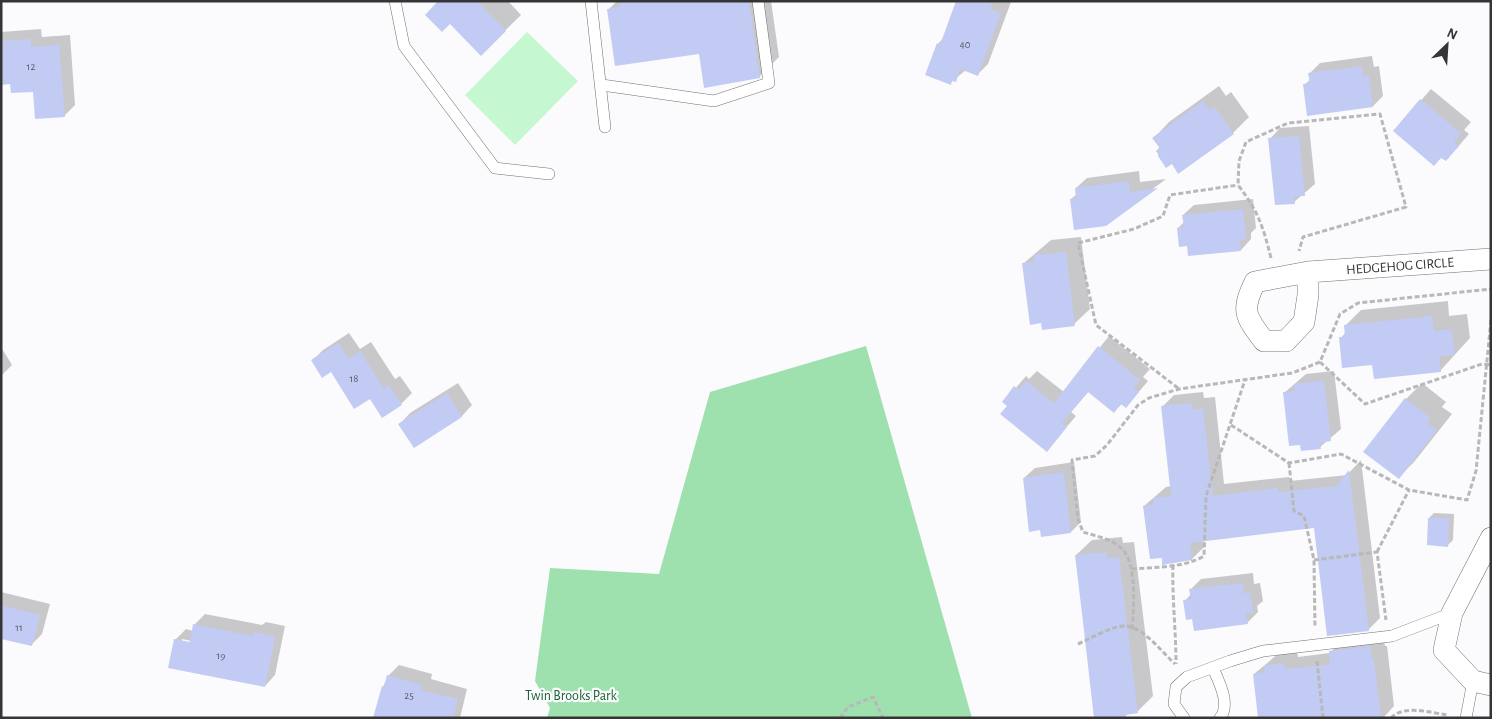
<svg xmlns="http://www.w3.org/2000/svg" width="1492" height="719" viewBox="0 0 1492 719" font-family="'Alegreya Sans',sans-serif">
  <style>
    .green { fill: #c5f8d1 }
    .forest { fill: #9fe0af }
    .shadow { fill: #0003; fill-rule: evenodd }
    .building { fill: #c2cbf3 }
    .lines { fill: none; stroke-linecap: round; stroke-linejoin: round }
    .service-casing { stroke: #717173; stroke-width: 12 }
    .minor-casing { stroke: #717173; stroke-width: 22 }
    .path { stroke: #b8b8b9; stroke-width: 3; stroke-dasharray: 5 2.5; stroke-linecap: butt }
    .service { stroke: #fff; stroke-width: 11 }
    .minor { stroke: #fff; stroke-width: 21 }
    .labels { text-anchor: middle; stroke-width: 4.5; stroke-linejoin: round; paint-order: stroke }
    .number-label { font-size: 11px; fill: #585a65 }
    .street-label { font-size: 14px; fill: #353536; stroke: #fbfbfd }
    .park-label { font-size: 14px; fill: #1c6236; stroke: #fbfbfd }
  </style>
  <rect width="100%" height="100%" fill="#fbfbfd"/>
  <!-- green -->
  <path class="green" d="M527 32 578 81 515 145 465 95Z"/>
  <!-- forest -->
  <path class="forest" d="M866 346 972 718H547L550 708 535 681 550 568 659 574 710 392Z"/>
  <!-- shadow -->
  <g class="shadow">
    <path d="M440 1H508L521 15 481 54Z"/>
    <path d="M617 1H771L779 57 759 77 608 10Z"/>
    <path d="M958 1 1011 2 988 64 978 74 966 70 950 83 938 44 945 36Z"/>
    <path d="M41 29 42 37 70 35 75 105 64 116 34 91 11 83 1 84V32Z"/>
    <path d="M1372 56 1374 67 1379 66 1383 96 1373 106 1304 85 1311 79 1310 73 1320 63Z"/>
    <path d="M1219 86 1226 96 1231 92 1249 117 1233 133 1167 166 1156 151 1160 147 1154 138 1169 122Z"/>
    <path d="M1431 89 1471 122 1464 130 1469 134 1456 149 1395 130Z"/>
    <path d="M1309 126 1315 184 1294 202 1270 139 1280 128Z"/>
    <path d="M1139 171 1140 182 1166 179 1105 225 1071 199 1077 194 1076 188 1087 178Z"/>
    <path d="M1253 199 1256 228 1251 233V239L1241 250 1188 245 1178 228 1184 222 1183 215 1194 205Z"/>
    <path d="M1081 237 1090 309 1074 324 1024 263 1051 240Z"/>
    <path d="M1448 301 1449 316 1467 314 1470 338 1440 371 1373 364 1341 338 1346 332 1345 326 1361 310Z"/>
    <path d="M349 333 360 349 371 342 395 379 400 376 412 393 401 404 370 398 332 371 312 361 323 350Z"/>
    <path d="M1109 336 1150 369 1143 377 1148 381 1126 407 1122 404 1114 411 1089 391 1071 412 1076 416 1047 450 1004 402 1026 376 1029 379 1037 371 1064 392Z"/>
    <path d="M1 347 12 365 1 376Z"/>
    <path d="M1334 371 1341 429 1320 447 1301 444 1284 393 1306 374Z"/>
    <path d="M458 383 472 405 462 416 415 447 400 424 410 413Z"/>
    <path d="M1422 383 1446 402 1442 407 1452 414 1414 462 1399 477 1365 452 1406 399Z"/>
    <path d="M1203 392 1204 398 1215 397 1224 484 1289 477 1290 481 1347 475 1361 460 1380 618 1368 630 1316 526 1203 540 1204 547 1192 559 1163 556 1144 506 1166 487 1171 486 1162 407 1174 395Z"/>
    <path d="M1074 462 1081 522 1071 532 1041 529 1024 478 1035 468Z"/>
    <path d="M1434 513 1454 514 1453 540 1448 545 1429 518Z"/>
    <path d="M1122 537 1123 543 1134 542 1153 696 1137 712 1076 555 1092 540Z"/>
    <path d="M1253 573 1254 584 1260 583 1263 601 1257 606 1258 612 1247 623 1193 618 1185 601 1191 594V589L1201 579Z"/>
    <path d="M1 592 50 604 42 634 31 645 1 637Z"/>
    <path d="M205 614 262 625 266 622 285 626 275 675 265 686 175 640 186 629 193 631 194 625ZM182 639 196 642H182Z"/>
    <path d="M1383 633 1385 646H1387L1394 706 1383 718H1259L1254 674 1279 653 1297 650 1298 657 1330 653 1343 638Z"/>
    <path d="M399 665 432 674 431 679 467 689 460 718H375L383 687 388 676Z"/>
  </g>
  <!-- building -->
  <g class="building">
    <path d="M438 1H477L506 31 481 56 450 24 442 32 425 15Z"/>
    <path d="M619 1H749L760 78 704 88 699 54 615 66 607 9 620 7Z"/>
    <path d="M956 1H993L990 9 1001 13 978 76 960 69 956 82 952 81 951 85 925 75 937 43 940 45Z"/>
    <path d="M31 39V47L59 45 65 117 35 119 33 92 11 93 10 84 1 85V41Z"/>
    <path d="M1362 66 1363 77 1369 76 1373 107 1307 116 1303 84 1310 83 1308 73Z"/>
    <path d="M1420 99 1461 133 1454 142 1459 146 1446 161 1441 158 1434 166 1393 131Z"/>
    <path d="M1203 101 1210 110 1215 107 1234 134 1178 174 1172 164 1166 168 1158 156 1159 147 1152 138Z"/>
    <path d="M1299 136 1305 196H1294L1295 204 1275 205 1268 138Z"/>
    <path d="M1129 181 1130 192 1158 188 1106 226 1074 230 1070 199 1076 198 1075 188Z"/>
    <path d="M1243 209 1246 239 1240 240 1241 251 1188 256 1187 246 1179 247 1177 228 1184 227 1182 215Z"/>
    <path d="M1066 252 1075 326 1042 330 1041 323 1030 325 1022 263 1034 262V255Z"/>
    <path d="M1432 316 1434 331 1452 329 1455 355 1439 356 1441 372 1374 379 1372 365 1342 368 1339 337H1345L1344 325Z"/>
    <path d="M338 343 349 359 360 351 384 389 389 385 402 405 382 418 370 399 354 409 331 372 322 378 311 360Z"/>
    <path d="M1098 346 1140 380 1134 388 1139 392 1126 408 1121 404 1114 413 1088 392 1062 423 1067 427 1047 452 1000 414 1007 406 1002 402 1014 386 1019 390 1026 381 1054 403Z"/>
    <path d="M1324 381 1331 441 1320 443 1321 449 1301 451 1300 445 1289 446 1283 392 1295 391 1294 384Z"/>
    <path d="M447 393 462 417 414 448 398 424Z"/>
    <path d="M1405 398 1431 418 1427 423 1437 430 1399 479 1363 452Z"/>
    <path d="M1192 403 1193 410 1203 408 1213 496 1278 488V492L1336 486 1349 470 1369 631 1327 636 1314 528 1190 543 1192 560 1162 565V558L1150 559 1143 506 1154 504 1153 498 1171 496 1161 406Z"/>
    <path d="M1064 472 1071 533 1041 537 1040 530 1029 532 1023 478Z"/>
    <path d="M1428 518H1449L1448 547 1427 545Z"/>
    <path d="M1107 552V558L1119 557 1138 713 1126 715V718H1094L1083 622 1075 555Z"/>
    <path d="M1242 583 1244 593H1250L1253 613H1246L1248 624 1194 631 1192 619 1186 620 1183 600 1191 599 1189 589Z"/>
    <path d="M1 605 40 615 32 646 1 639Z"/>
    <path d="M193 624 253 636 254 632 275 637 265 687 168 668 174 639 190 642Z"/>
    <path d="M1370 646 1372 659H1374L1381 718H1258L1253 674 1265 672 1264 666 1284 663 1285 669 1330 665 1329 651Z"/>
    <path d="M387 675 422 685 421 690 458 699 453 718H373L382 686 384 687Z"/>
  </g>
  <g class="lines">
    <defs>
      <g id="service">
        <path d="M395 1 404 46 495 168 549 174"/>
        <path d="M591 1 605 127"/>
        <path d="M602 85 714 101 769 83 758 1"/>
        <path d="M1213 668C1219 682 1231 704 1220 718"/>
        <path d="M1184 718 1174 704 1176 687 1187 677 1230 661 1263 651 1392 636 1452 613"/>
        <path d="M1466 718 1473 681"/>
      </g>
      <g id="minor">
        <path id="s1" d="M1308 272V295L1304 322 1286 341H1264C1245 316 1241 311 1255 282L1308 272 1491 259"/>
        <path d="M1491 538 1452 613 1444 650 1473 681 1491 685"/>
      </g>
    </defs>
    <!-- service casing -->
    <use href="#service" class="service-casing"/>
    <!-- minor casing -->
    <use href="#minor" class="minor-casing"/>
    <!-- path -->
    <g class="path">
      <path d="M1271 258C1263 226 1258 211 1238 185L1239 161 1246 142 1288 123 1380 114 1406 207 1303 237 1299 251"/>
      <path d="M1320 362 1365 404 1482 364 1491 365"/>
      <path d="M1178 388 1096 325 1078 243 1134 229 1163 216 1170 195 1238 185"/>
      <path d="M1231 425 1289 463 1341 454 1409 490 1467 500 1476 471 1491 320"/>
      <path d="M1289 463 1294 511 1304 516 1314 560 1315 628"/>
      <path d="M1377 552 1409 490"/>
      <path d="M1314 560 1377 552 1386 620"/>
      <path d="M1173 565C1172 598 1176 631 1176 664"/>
      <path d="M1132 569C1155 567 1184 568 1204 556L1206 496 1245 380"/>
      <path d="M1132 629C1134 609 1137 563 1122 549 1113 539 1095 536 1083 532L1078 519 1072 460 1095 456 1107 445 1138 405 1149 398 1179 389 1292 373 1320 362 1340 314 1358 303 1491 289"/>
      <path d="M1078 644C1090 639 1113 625 1126 626 1144 628 1162 652 1175 664"/>
      <path d="M1317 661 1323 718"/>
      <path d="M840 718 848 707 873 697 883 718"/>
      <path d="M1391 718C1404 704 1431 713 1448 715"/>
    </g>
    <!-- service -->
    <use href="#service" class="service"/>
    <!-- minor -->
    <use href="#minor" class="minor"/>
  </g>
  <g class="labels">
    <!-- number labels -->
    <g class="number-label">
      <text x="965" y="48">40</text>
      <text x="31" y="70">12</text>
      <text x="354" y="382">18</text>
      <text x="19" y="631">11</text>
      <text x="221" y="659">19</text>
      <text x="409" y="699">25</text>
    </g>
    <!-- street labels -->
    <g class="street-label">
      <text dy="5" stroke="none"><textPath href="#s1" startOffset="310">HEDGEHOG CIRCLE</textPath></text>
    </g>
    <!-- park labels -->
    <g class="park-label">
      <text x="571" y="700">Twin Brooks Park</text>
    </g>
  </g>
  <!-- border -->
  <rect width="1492" height="719" fill="none" stroke="#353536" stroke-width="5"/>
  <!-- north arrow -->
  <g transform="translate(1447 45) rotate(25)" stroke="#fbfbfd" stroke-width="4" paint-order="stroke">
  <path d="M0-4L9 19L0 12L-9 19Z" fill="#353536"/>
  <text y="-8" font-size="14" font-weight="bold" text-anchor="middle" fill="#353536">N</text>
  </g>
</svg>
